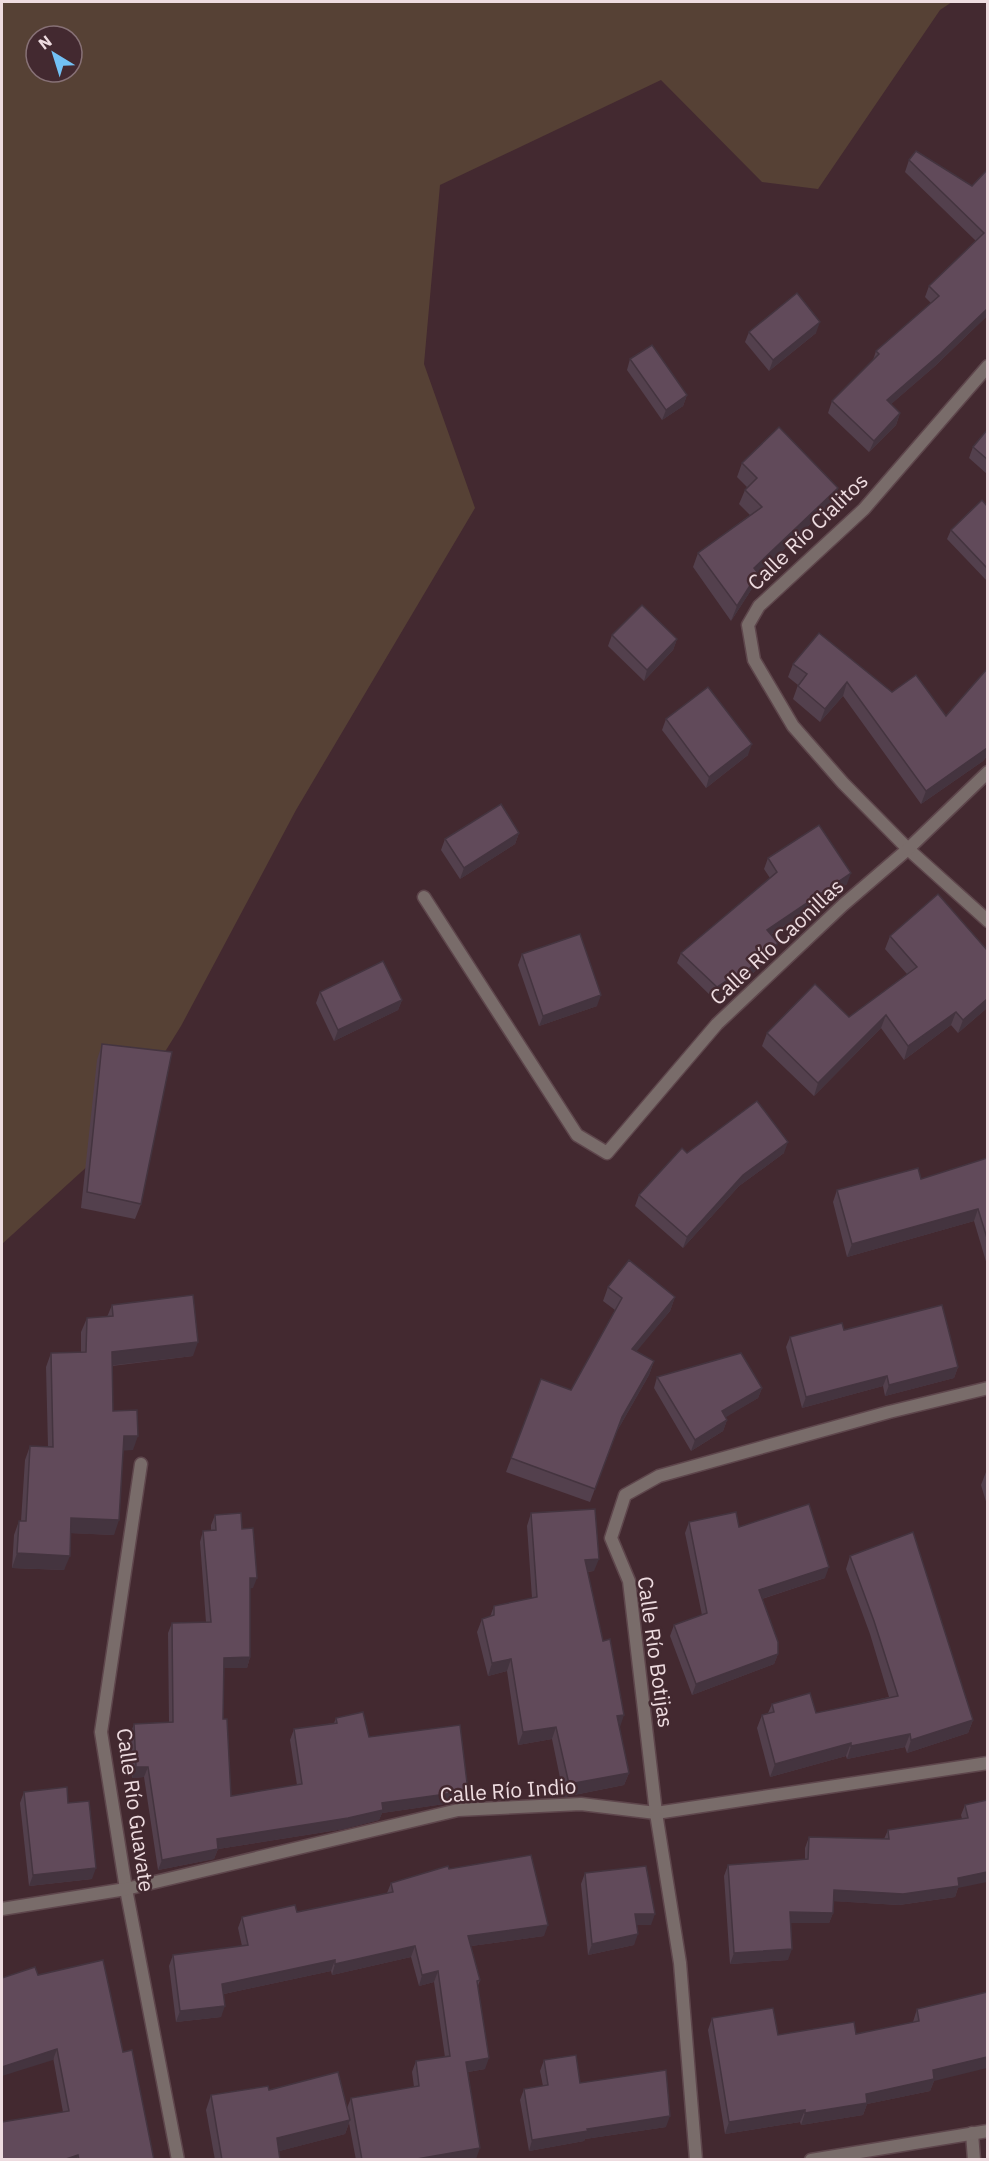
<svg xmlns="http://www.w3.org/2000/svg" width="989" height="2161" viewBox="0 0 989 2161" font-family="'IBM Plex Sans',sans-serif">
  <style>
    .green { fill: #564135; fill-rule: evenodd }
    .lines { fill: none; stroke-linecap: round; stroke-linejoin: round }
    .street-casing { stroke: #5e464c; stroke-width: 15 }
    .street { stroke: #796c6a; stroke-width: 12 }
    .wall { fill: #53404d }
    .shaded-wall { fill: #44343f }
    .building { fill: #614a5a; stroke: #44343f; stroke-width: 1.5 }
    .labels { text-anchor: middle; stroke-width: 5; stroke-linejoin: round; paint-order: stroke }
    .street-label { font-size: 21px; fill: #eedce0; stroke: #432930 }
  </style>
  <rect width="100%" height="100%" fill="#432930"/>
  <!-- green -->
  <path class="green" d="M2 2H952L940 10 818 189 762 182 661 80 440 185 424 364 475 508 296 810 181 1026 102 1153 2 1244ZM36 36H72V72H36Z"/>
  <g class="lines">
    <defs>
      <g id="street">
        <path d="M988 366 864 509 759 606 748 625 754 660 793 726 843 783 908 849 988 921"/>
        <path d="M424 897 577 1135 607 1153 717 1024 843 905 908 849 988 772"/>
        <path d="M141 1464 101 1732 126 1889 178 2160"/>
        <path d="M2 1909 126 1889 458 1810 581 1804 656 1813 988 1763"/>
        <path d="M972 2133 974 2160"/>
        <path d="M696 2160 680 1963 656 1813 629 1581 611 1538 625 1495 659 1476 889 1412 988 1388"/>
        <path d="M811 2160 988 2131"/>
      </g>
    </defs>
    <!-- street casing -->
    <use href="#street" class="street-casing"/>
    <!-- street -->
    <use href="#street" class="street"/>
  </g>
  <!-- wall -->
  <g class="wall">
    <path d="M909 160 972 186 987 170V316L935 366 891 404 900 413 896 425 869 452 828 413 832 401 873 360 876 351 931 303 925 297 929 286 976 241 905 172Z"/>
    <path d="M749 332 816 333 769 371 745 342Z"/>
    <path d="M630 359 687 395 683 406 662 420 627 370Z"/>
    <path d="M987 430V474L969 458 973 447Z"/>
    <path d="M742 463 838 488 833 502 758 574 753 587 731 621 693 567 698 553 750 515 739 504 745 490 747 487 737 477Z"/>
    <path d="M987 506V581L947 539 951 530Z"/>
    <path d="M612 635 677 639 673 650 644 681 608 646Z"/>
    <path d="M793 664 892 692 946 716 987 669V756L983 761 921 804 843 696 820 722 793 699 798 685 788 677Z"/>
    <path d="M666 719 748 755 706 788 662 730Z"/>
    <path d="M519 833 515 844 460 879 441 850 445 839Z"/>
    <path d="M768 858 847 884 771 935 775 954 729 994 725 990 713 998 677 963 681 953 770 878 764 869Z"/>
    <path d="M890 936 987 1008 958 1033 951 1025 904 1060 881 1028 814 1096 762 1046 767 1033 849 1017 907 974 885 949Z"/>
    <path d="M522 954 597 1006 539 1026 518 965Z"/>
    <path d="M320 992 402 1000 398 1010 334 1041 316 1003Z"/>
    <path d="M102 1044 141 1204 135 1219 81 1208 97 1060Z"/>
    <path d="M687 1153H784L739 1186 683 1248 635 1206 639 1195Z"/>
    <path d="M987 1158V1265L974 1221 847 1257 833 1202 837 1190 921 1179Z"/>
    <path d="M608 1287 675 1297 670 1311 636 1351 654 1361 649 1375 617 1431 590 1502 506 1472 541 1379 571 1390 615 1310 603 1301Z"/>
    <path d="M112 1305 193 1356 112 1366 113 1411 133 1450H123L114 1535 71 1533 64 1570 12 1568 14 1535 19 1521H21L25 1460 30 1446 48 1447 46 1367 51 1353 81 1352V1332L87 1318 107 1317Z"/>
    <path d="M844 1330 958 1367 954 1378 885 1396 883 1386 802 1408 786 1347 790 1337Z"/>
    <path d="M657 1377 762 1388 758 1398 725 1417 727 1420 723 1431 691 1451 654 1388Z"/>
    <path d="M987 1471V1505L981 1485 986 1472Z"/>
    <path d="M531 1513 594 1571 587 1572 629 1773 624 1785 564 1797 552 1739 518 1745 507 1671 488 1676 477 1632 482 1619 490 1617 494 1606 532 1598 527 1526Z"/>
    <path d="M215 1515 242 1529 253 1588H250V1657L247 1668H223V1719L231 1796 297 1785 290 1740 294 1729 334 1723 336 1718 369 1737 468 1791 465 1801 382 1813 379 1820 344 1829 218 1849 214 1859 158 1870 144 1777 132 1778 130 1735 134 1724 169 1722 168 1633 172 1623 206 1622 200 1542 203 1531H211V1525Z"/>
    <path d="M689 1522 739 1527 825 1578 762 1599 778 1654 774 1664 692 1695 670 1636 674 1625 702 1615 685 1533Z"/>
    <path d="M850 1556 973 1720 968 1733 907 1753 905 1747 847 1759 846 1756 770 1777 757 1728 762 1715 768 1713 772 1704 816 1713 889 1697 870 1634 846 1569Z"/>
    <path d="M24 1792 68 1803 92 1879 29 1886 20 1803Z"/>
    <path d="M987 1800 955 1897 899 1905 834 1901 833 1913 829 1923H790L788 1960 730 1964 724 1876 728 1865 805 1860V1848L809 1837 884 1839 888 1830 962 1819 961 1815 965 1805Z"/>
    <path d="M449 1869 544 1936 471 1946 480 1980 478 1986 485 2069 468 2072 476 2159 356 2160 349 2123 345 2134 279 2151 280 2160H215L206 2110 211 2095 269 2090 347 2108 351 2098 414 2087 412 2072 416 2061 445 2057 434 1982 419 1986 411 1957 332 1975 331 1971 224 1994 221 2017 176 2022 169 1966 173 1955 242 1946 238 1928 242 1917 297 1912 387 1893 391 1883Z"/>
    <path d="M585 1873 651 1925H637L634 1945 588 1955 581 1884Z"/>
    <path d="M38 1975 123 2052 154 2160H2L63 2112Z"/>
    <path d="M917 2009 934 2081 930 2091 867 2104 863 2115 801 2125 800 2122 725 2134 708 2030 712 2018 778 2035 856 2034 913 2022Z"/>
    <path d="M544 2060 580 2083 666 2127 585 2139 584 2141 529 2151 520 2100 524 2089 543 2086 540 2071Z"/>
  </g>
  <!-- shaded-wall -->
  <g class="shaded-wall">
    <path d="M987 309V316L935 366 882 412 887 400Z"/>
    <path d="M820 322 816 333 769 371 773 360Z"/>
    <path d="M687 395 683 406 662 420 666 410Z"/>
    <path d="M900 413 896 425 869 452 874 441Z"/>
    <path d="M838 488 833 502 758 574 753 587 731 621 737 606 754 568Z"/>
    <path d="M677 639 673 650 644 681 647 670Z"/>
    <path d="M847 682 843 696 820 722 825 709Z"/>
    <path d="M752 744 748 755 706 788 709 777Z"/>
    <path d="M987 748V756L983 761 921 804 926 791Z"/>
    <path d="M519 833 515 844 460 879 464 868Z"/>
    <path d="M851 873 847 884 763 940 767 930Z"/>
    <path d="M778 943 775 954 729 994 733 983Z"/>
    <path d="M729 979 725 990 713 998 717 987Z"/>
    <path d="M601 995 597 1006 539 1026 543 1016Z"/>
    <path d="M987 999V1008L958 1033 963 1020Z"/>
    <path d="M402 1000 398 1010 334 1041 338 1030Z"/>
    <path d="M956 1012 951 1025 904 1060 908 1046Z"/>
    <path d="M886 1015 881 1028 814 1096 818 1083Z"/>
    <path d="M788 1142 784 1153 739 1186 683 1248 687 1237 743 1175Z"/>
    <path d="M978 1209 974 1221 847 1257 852 1244Z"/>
    <path d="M675 1297 670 1311 627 1363 632 1349Z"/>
    <path d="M198 1342 193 1356 107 1366 112 1352Z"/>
    <path d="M654 1361 649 1375 617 1431 590 1502 622 1417Z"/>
    <path d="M958 1367 954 1378 885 1396 889 1385Z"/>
    <path d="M887 1376 883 1386 802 1408 806 1397Z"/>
    <path d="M762 1388 758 1398 718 1422 722 1411Z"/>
    <path d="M727 1420 723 1431 691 1451 695 1440Z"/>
    <path d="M124 1436H138L133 1450 118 1451Z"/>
    <path d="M71 1518 119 1520 114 1535 66 1533Z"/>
    <path d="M17 1553 70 1556 64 1570 12 1568Z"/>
    <path d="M599 1559 594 1571 580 1572 585 1560Z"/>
    <path d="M829 1567 825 1578 755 1601 759 1590Z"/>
    <path d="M250 1578H257L253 1588 246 1589Z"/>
    <path d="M778 1654 774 1664 692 1695 696 1684Z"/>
    <path d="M250 1657 247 1668H220L224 1658Z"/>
    <path d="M511 1659 507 1671 488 1676 492 1663Z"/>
    <path d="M624 1715 620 1727 617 1716Z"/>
    <path d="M973 1720 968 1733 907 1753 911 1740Z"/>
    <path d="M556 1727 552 1739 518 1745 523 1732Z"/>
    <path d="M910 1734 905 1747 847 1759 851 1746Z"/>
    <path d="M851 1743 846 1756 770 1777 775 1764Z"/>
    <path d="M136 1767H148L144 1777 132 1778Z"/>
    <path d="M629 1773 624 1785 564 1797 569 1784Z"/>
    <path d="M468 1791 465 1801 382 1813 379 1820 344 1829 218 1849 214 1859 158 1870 162 1860 217 1839 382 1803Z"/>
    <path d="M96 1868 92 1879 29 1886 33 1875Z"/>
    <path d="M987 1872V1882L958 1888 955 1897 899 1905 830 1901 834 1890 958 1878Z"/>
    <path d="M790 1912 833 1913 829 1923H786Z"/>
    <path d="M635 1914H655L651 1925H631Z"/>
    <path d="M548 1925 544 1936 464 1947 468 1936Z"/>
    <path d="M638 1934 634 1945 588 1955 592 1944Z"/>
    <path d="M415 1946 411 1957 332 1975 335 1964Z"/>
    <path d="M792 1949 788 1960 730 1964 734 1953Z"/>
    <path d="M335 1960 331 1971 219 1995 222 1984Z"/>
    <path d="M438 1971 434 1982 419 1986 422 1975Z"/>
    <path d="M225 2006 221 2017 176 2022 180 2011Z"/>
    <path d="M57 2049 53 2060 2 2076V2067Z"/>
    <path d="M987 2057V2068L934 2081 930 2091 867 2104 863 2115 801 2125 805 2113 933 2070Z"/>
    <path d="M489 2058 485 2069 462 2073 466 2062Z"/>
    <path d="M805 2110 800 2122 725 2134 729 2122Z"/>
    <path d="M670 2116 666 2127 585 2139 584 2141 529 2151 532 2140 587 2129Z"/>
    <path d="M350 2120 345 2134 272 2153 277 2138Z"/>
    <path d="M480 2148 476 2159 472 2160H411Z"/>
    <path d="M78 2155 77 2160H63Z"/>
  </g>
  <!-- building -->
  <g class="building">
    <path d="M916 151 972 186 987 170V309L940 354 887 400 900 413 874 441 832 401 879 354 876 351 939 296 929 286 984 233 909 160Z"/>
    <path d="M797 293 820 322 773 360 749 332Z"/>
    <path d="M652 345 687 395 666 410 630 359Z"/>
    <path d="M779 427 838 488 754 568 758 573 737 606 698 553 762 507 745 490 757 478 742 463Z"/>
    <path d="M987 430V459L973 447Z"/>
    <path d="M982 500 987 506V568L951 530Z"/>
    <path d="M642 605 677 639 647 670 612 635Z"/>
    <path d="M819 633 892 692 916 675 946 716 987 669V748L926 791 847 682 825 709 798 686 807 674 793 664Z"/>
    <path d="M708 687 752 744 709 777 666 719Z"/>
    <path d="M501 804 519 833 464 868 445 839Z"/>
    <path d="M819 825 851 873 767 930 778 943 733 983 729 979 717 987 681 953 777 872 768 858Z"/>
    <path d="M938 894 987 950V999L963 1020 956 1012 908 1046 886 1015 818 1083 767 1033 815 984 849 1017 917 967 890 936Z"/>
    <path d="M580 934 601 995 543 1016 522 954Z"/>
    <path d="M383 961 402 1000 338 1030 320 992Z"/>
    <path d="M102 1044 172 1052 141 1204 87 1192Z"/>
    <path d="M757 1101 788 1142 743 1175 687 1237 639 1195 682 1148 687 1153Z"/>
    <path d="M987 1158V1238L978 1209 852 1244 837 1190 918 1168 921 1179Z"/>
    <path d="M629 1260 675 1297 632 1349 654 1361 622 1417 595 1489 511 1458 541 1379 571 1390 622 1298 608 1287Z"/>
    <path d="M193 1295 198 1342 112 1352 113 1411 137 1410 138 1436H124L119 1520 71 1518 70 1556 17 1553 19 1521H26L30 1446 53 1447 51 1353 86 1352 87 1318 113 1316 112 1305Z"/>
    <path d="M942 1305 958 1367 889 1385 887 1376 806 1397 790 1337 842 1323 844 1330Z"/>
    <path d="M741 1353 762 1388 722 1411 727 1420 695 1440 657 1377Z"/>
    <path d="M809 1504 829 1567 759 1590 778 1642V1654L696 1684 674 1625 707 1613 689 1522 736 1512 739 1527Z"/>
    <path d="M595 1509 599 1559 585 1560 603 1641 610 1639 624 1715 617 1716 629 1773 569 1784 556 1727 523 1732 511 1659 492 1663 482 1619 494 1615V1606L537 1597 531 1513Z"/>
    <path d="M241 1513 242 1529 253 1528 257 1578H250V1657L224 1658 223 1719H227L231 1796 302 1784 294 1729 337 1723 336 1718 363 1712 369 1737 460 1725 468 1791 382 1803 383 1810 348 1818 217 1839 218 1849 162 1860 148 1767H136L134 1724 173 1722 172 1623 211 1622 203 1531 216 1530 215 1515Z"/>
    <path d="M913 1532 973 1720 911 1740 910 1734 851 1746V1743L775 1764 762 1715 774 1712 772 1704 810 1693 816 1713 898 1696 874 1621 850 1556Z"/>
    <path d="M67 1787 68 1803 89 1801 96 1868 33 1875 24 1792Z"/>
    <path d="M987 1800V1872L958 1878 959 1886 903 1894 834 1890 833 1913 790 1912 792 1949 734 1953 728 1865 808 1859 809 1837 889 1839 888 1830 968 1818 965 1805Z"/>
    <path d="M531 1855 548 1925 468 1936 480 1980 477 1981 489 2058 466 2062 480 2148 411 2160H362L351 2098 419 2086 416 2061 450 2056 438 1971 422 1975 415 1946 335 1964V1960L222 1984 225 2006 180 2011 173 1955 248 1945 242 1917 295 1905 297 1912 393 1892 391 1883 448 1866 449 1869Z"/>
    <path d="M646 1866 655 1914H635L638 1934 592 1944 585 1873Z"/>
    <path d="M103 1960 123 2052 132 2050 154 2160H79L78 2155 63 2160H2V2122L69 2111 57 2049 2 2067V1978L35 1967 38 1975Z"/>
    <path d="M987 1992V2057L933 2070 934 2079 866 2094 867 2103 805 2113V2110L729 2122 712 2018 773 2008 778 2035 854 2022 856 2034 919 2021 917 2009Z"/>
    <path d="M576 2055 580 2083 666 2070 670 2116 587 2129 588 2131 532 2140 524 2089 548 2085 544 2060Z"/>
    <path d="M338 2072 350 2120 277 2138 280 2160H222L211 2095 268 2086 269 2090Z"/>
  </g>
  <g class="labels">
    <!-- street labels -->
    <g class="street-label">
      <text transform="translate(808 532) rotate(-44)" y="7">Calle Río Cialitos</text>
      <text transform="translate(777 942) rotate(-43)" y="7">Calle Río Caonillas</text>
      <text transform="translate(655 1652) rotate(82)" y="7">Calle Río Botijas</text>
      <text transform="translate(508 1791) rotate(-4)" y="7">Calle Río Indio</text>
      <text transform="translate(135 1810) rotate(82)" y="7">Calle Río Guavate</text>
    </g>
  </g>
  <!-- border -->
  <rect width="989" height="2161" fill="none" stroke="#eedce0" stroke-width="6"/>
  <!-- north arrow -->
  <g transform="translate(54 54) rotate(322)"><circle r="28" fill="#432930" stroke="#877176" stroke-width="1.5"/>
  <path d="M0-4.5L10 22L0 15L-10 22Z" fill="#72c1f5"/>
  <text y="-9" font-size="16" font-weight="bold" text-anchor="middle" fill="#eedce0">N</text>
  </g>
</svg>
